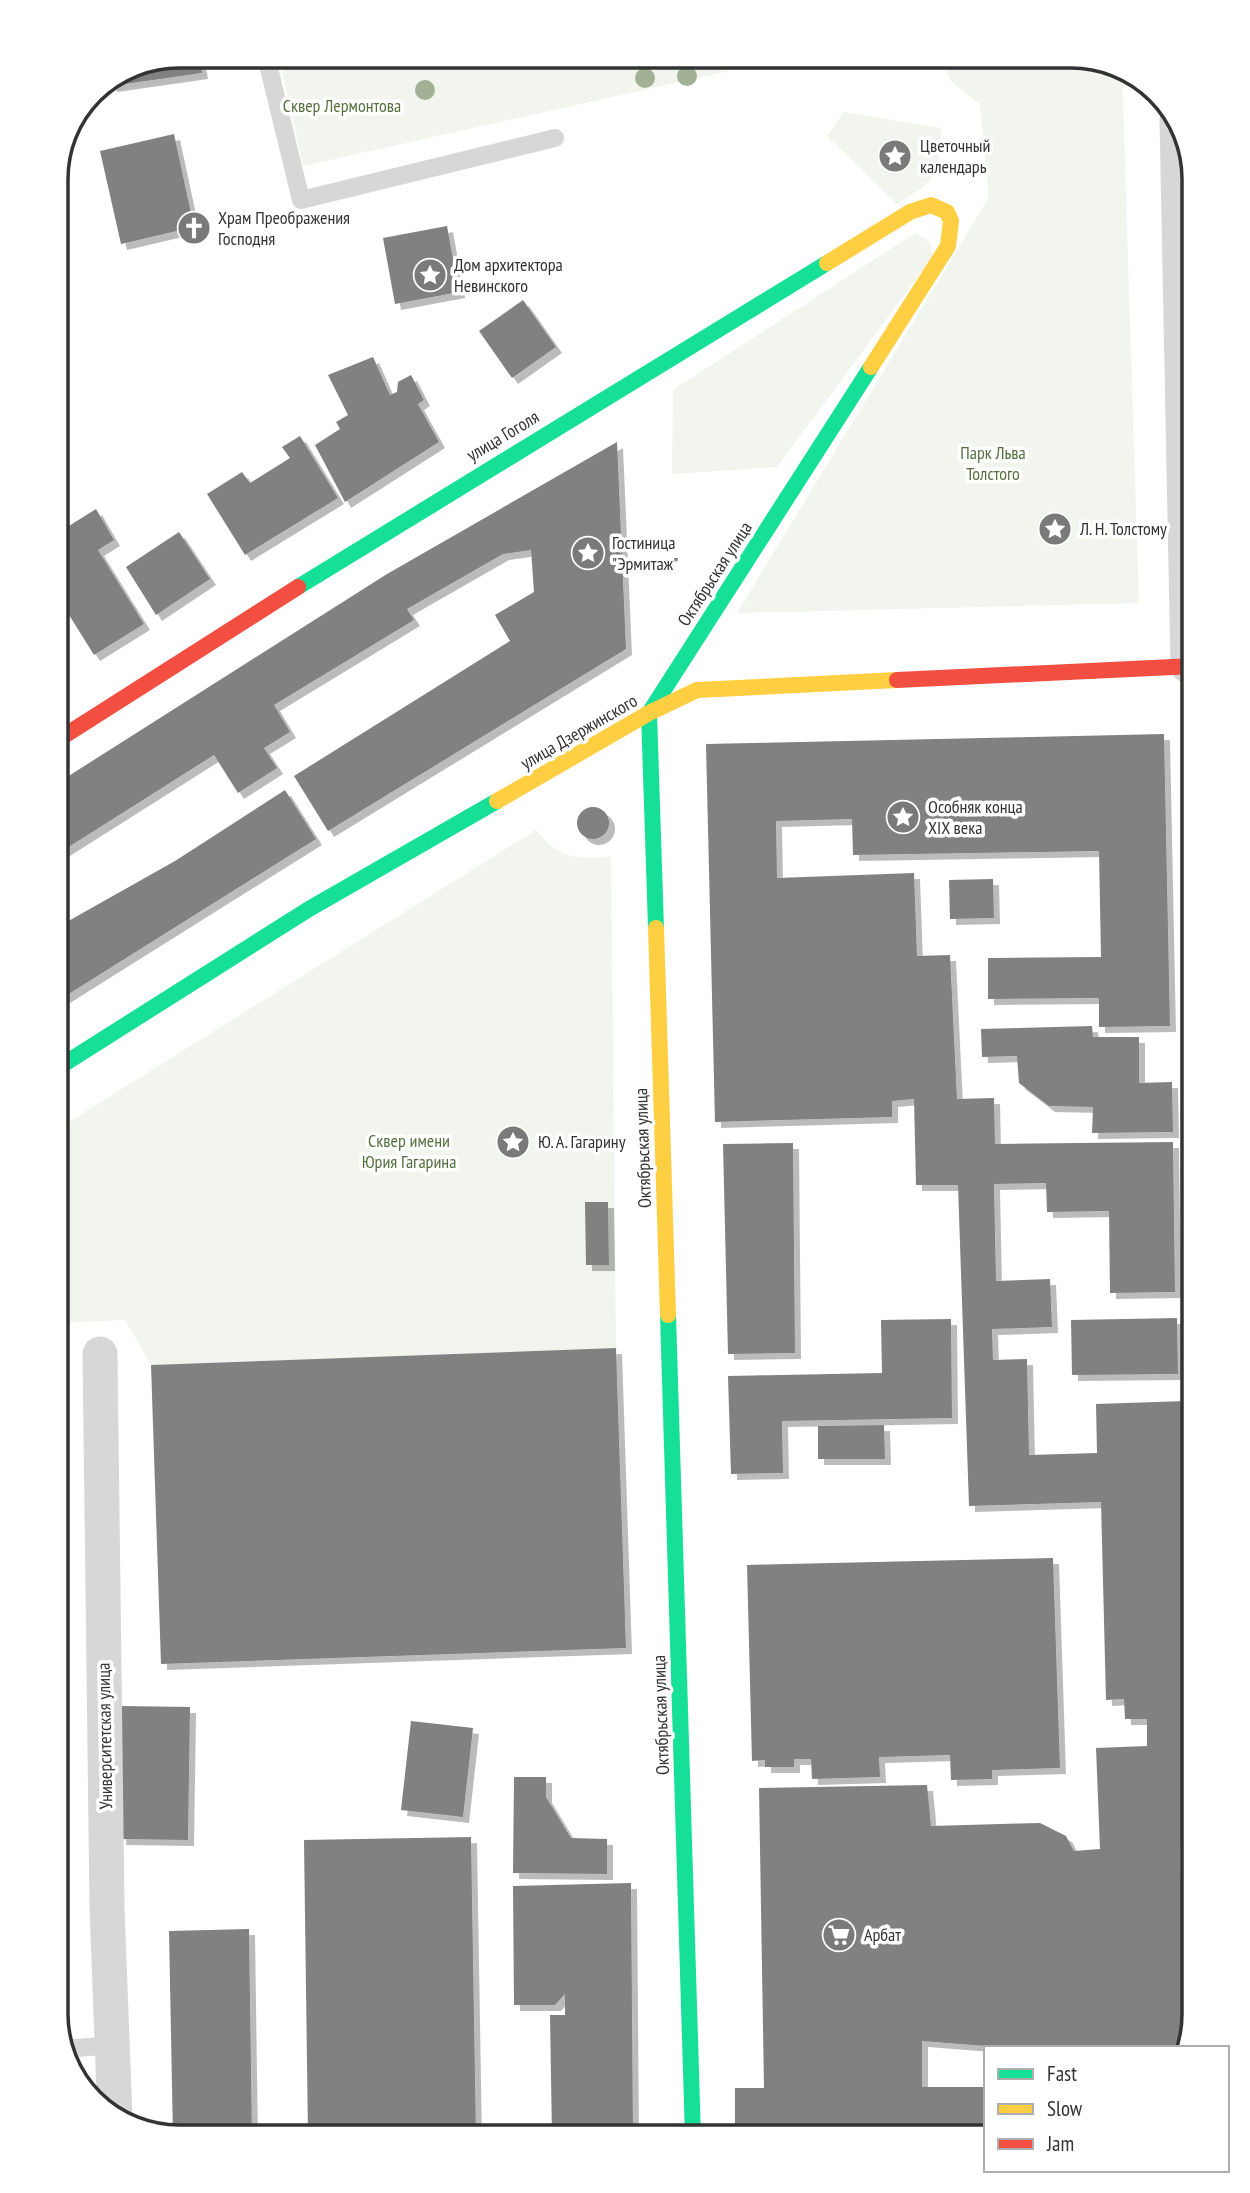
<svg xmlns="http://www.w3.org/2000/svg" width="1250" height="2193" viewBox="0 0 1250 2193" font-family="'PT Sans Narrow',sans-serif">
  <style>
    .green { fill: #f1f5ed }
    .building { fill: #818181; filter: url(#shadow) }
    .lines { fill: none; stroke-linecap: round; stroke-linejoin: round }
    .lane { stroke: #d7d7d7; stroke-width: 18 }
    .street { stroke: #d7d7d7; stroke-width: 35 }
    .fast { stroke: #16e098; stroke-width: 16 }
    .slow { stroke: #ffcf43; stroke-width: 16 }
    .jam { stroke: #f24e42; stroke-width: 16 }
    .tram { stroke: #bebebe; stroke-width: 2 }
    .tree { fill: #a2b095 }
    .labels { text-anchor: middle; stroke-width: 7; stroke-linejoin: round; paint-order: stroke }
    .park-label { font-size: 18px; fill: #56703f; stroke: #fff }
    .poi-label { font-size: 18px; fill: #333; stroke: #fff; text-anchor: start }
    .street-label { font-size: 18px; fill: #333; stroke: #fff }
    .rim { fill: none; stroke: #333; stroke-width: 3.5 }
  </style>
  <defs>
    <filter id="shadow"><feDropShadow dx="6" dy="6" stdDeviation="0" flood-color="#0004"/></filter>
  </defs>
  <rect width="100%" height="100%" fill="#fff"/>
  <!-- green -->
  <g class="green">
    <path d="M279 56H758L760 64 303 166Z"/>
    <path d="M938 56H1079L1122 71 1139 603 737 613 989 197 980 104 952 82Z"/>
    <path d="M844 112 941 128C939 176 938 179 897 204L827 136Z"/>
    <path d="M915 233C927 238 932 243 933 256L777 467 672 474 673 390Z"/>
    <path d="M536 830C557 858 578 860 611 856L616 1348 151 1365 125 1320 56 1323V1130Z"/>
  </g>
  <!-- building -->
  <g class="building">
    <path d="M180 56H199L202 73 111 86 110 80 133 65Z"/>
    <path d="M174 134 194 227 121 244 100 151Z"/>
    <path d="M447 226 459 292 395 304 383 238Z"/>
    <path d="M523 300 556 347 512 378 479 331Z"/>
    <path d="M373 357 390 395 397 392 398 382 411 375 424 400 418 404 439 442 345 502 315 445 340 429 336 422 348 415 328 375Z"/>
    <path d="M300 436 338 498 245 555 207 494 242 472 250 483 290 458 282 447Z"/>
    <path d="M617 442 626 649 328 831 294 776 510 641 495 615 534 592 531 550 503 554 407 609 414 620 274 705 290 732 264 748 277 768 238 793 214 755 56 855V784L387 574Z"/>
    <path d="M96 509 114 540 98 550 144 624 94 655 56 594V534Z"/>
    <path d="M179 532 210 579 156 615 126 567Z"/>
    <path d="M1164 734 1170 1026 1099 1027V998L988 999V958L1101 957 1099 851 853 855 852 819 776 821 777 878 914 873 917 956 950 955 957 1099 994 1098 995 1144 1173 1142 1175 1292 1110 1293 1109 1211 1047 1212 1046 1183 994 1184 996 1281 1050 1279 1052 1327 992 1329 993 1360 1027 1359 1029 1455 1097 1453 1096 1404 1186 1401 1194 1845 1180 1846V1877H1194V2001L1188 2003 1189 2031 1184 2048H1011L922 2041V2087H986V2137H735V2088H764L759 1788 927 1785 931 1826 1040 1823 1066 1836 1074 1851 1100 1849 1096 1748 1147 1746V1719H1125L1124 1699 1106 1700 1101 1502 969 1506 958 1185H916L914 1099 892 1101V1117L715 1122 706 744Z"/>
    <path d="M285 790 316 839 56 1002V928L175 861Z"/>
    <circle cx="593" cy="823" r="16"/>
    <path d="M993 879 994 918 950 919 949 880Z"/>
    <path d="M1092 1026 1093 1037H1139V1083L1172 1082 1173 1132 1092 1133 1093 1107 1049 1106 1019 1083 1017 1056 982 1057 981 1029Z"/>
    <path d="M793 1143 795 1353 728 1354 723 1144Z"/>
    <path d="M585 1202H608L609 1265H586Z"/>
    <path d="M1177 1318 1178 1374 1072 1375 1071 1320Z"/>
    <path d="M951 1319 952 1418 782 1421 783 1473 731 1474 728 1376 882 1373 881 1320Z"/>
    <path d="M616 1348 626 1648 161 1664 151 1365Z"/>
    <path d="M884 1425 885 1459H818V1426Z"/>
    <path d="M1053 1558 1060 1768 992 1770V1779L951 1780 950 1755 879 1757 880 1777 812 1779 811 1759H794V1767H765V1760L752 1761 747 1565Z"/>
    <path d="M122 1706 190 1707 188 1840 120 1839Z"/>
    <path d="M411 1721 473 1728 463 1817 401 1810Z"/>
    <path d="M514 1777H546V1797L571 1838 607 1839V1874L513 1873Z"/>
    <path d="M471 1837 476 2137H308L304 1840Z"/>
    <path d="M631 1883 633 2137H552L550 2015H565V1994L555 2005H514L513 1886Z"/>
    <path d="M249 1929 252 2137H173L169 1931Z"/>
  </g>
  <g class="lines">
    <!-- lane -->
    <g class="lane">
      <path d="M266 56 301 200 555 138"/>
      <path d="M64 2049 113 2045"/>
    </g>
    <!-- street -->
    <g class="street">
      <path d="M1177 120 1188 666"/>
      <path d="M100 1354 107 1907 115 2118"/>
    </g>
    <!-- fast -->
    <g class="fast">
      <path d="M298 587 827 263"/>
      <path d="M656 928 649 713 871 367"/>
      <path d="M56 1069 309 909 497 801"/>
      <path d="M668 1315 693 2137"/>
    </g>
    <!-- slow -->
    <g class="slow">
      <path d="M827 263 910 212 931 205 947 212 951 221 948 246 871 367"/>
      <path d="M1188 666 1194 818"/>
      <path d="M497 801 649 713 697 690 897 680"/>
      <path d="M656 928 668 1315"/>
    </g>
    <!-- jam -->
    <g class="jam">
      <path d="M897 680 1194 666"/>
      <path d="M56 741 298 587"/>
    </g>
    <!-- tram -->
    <path class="tram" d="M1185 143 1194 465"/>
  </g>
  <!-- trees -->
  <g class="tree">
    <circle cx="687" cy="76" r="10"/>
    <circle cx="645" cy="78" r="10"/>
    <circle cx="425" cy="90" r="10"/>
  </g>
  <!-- icons -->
  <defs>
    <symbol id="sight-disc" viewBox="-11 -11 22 22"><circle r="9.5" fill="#7a7a7a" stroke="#fff"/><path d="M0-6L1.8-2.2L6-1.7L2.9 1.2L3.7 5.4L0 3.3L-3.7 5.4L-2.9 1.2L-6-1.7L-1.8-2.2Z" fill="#fff"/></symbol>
    <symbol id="church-disc" viewBox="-11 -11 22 22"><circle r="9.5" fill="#7a7a7a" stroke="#fff"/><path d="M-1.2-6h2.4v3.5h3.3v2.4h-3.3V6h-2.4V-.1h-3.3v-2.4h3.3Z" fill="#fff"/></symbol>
    <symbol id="supermarket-disc" viewBox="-11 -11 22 22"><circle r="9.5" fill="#7a7a7a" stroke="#fff"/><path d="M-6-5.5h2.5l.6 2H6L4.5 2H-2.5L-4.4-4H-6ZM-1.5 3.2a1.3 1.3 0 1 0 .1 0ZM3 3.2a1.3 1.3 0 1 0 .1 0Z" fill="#fff"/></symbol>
  </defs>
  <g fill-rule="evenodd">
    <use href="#sight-disc" x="876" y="137" width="38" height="38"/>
    <use href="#church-disc" x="175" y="209" width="38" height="38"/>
    <use href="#sight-disc" x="411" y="256" width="38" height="38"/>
    <use href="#sight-disc" x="1036" y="510" width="38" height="38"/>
    <use href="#sight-disc" x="569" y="534" width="38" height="38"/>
    <use href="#sight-disc" x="884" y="798" width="38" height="38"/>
    <use href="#sight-disc" x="494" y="1123" width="38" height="38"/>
    <use href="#supermarket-disc" x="820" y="1916" width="38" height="38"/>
  </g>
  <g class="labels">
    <!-- park labels -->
    <g class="park-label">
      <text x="342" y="112">Сквер Лермонтова</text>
      <text x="993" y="459">Парк Льва<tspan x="993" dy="21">Толстого</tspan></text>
      <text x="409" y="1147">Сквер имени<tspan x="409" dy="21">Юрия Гагарина</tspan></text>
    </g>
    <!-- poi labels -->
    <g class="poi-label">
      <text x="920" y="152">Цветочный<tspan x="920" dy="21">календарь</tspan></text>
      <text x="218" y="224">Храм Преображения<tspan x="218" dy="21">Господня</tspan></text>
      <text x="454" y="271">Дом архитектора<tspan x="454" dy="21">Невинского</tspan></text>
      <text x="1080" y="535">Л. Н. Толстому</text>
      <text x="612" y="549">Гостиница<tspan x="612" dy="21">"Эрмитаж"</tspan></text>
      <text x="928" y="813">Особняк конца<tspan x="928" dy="21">XIX века</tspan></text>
      <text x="538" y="1148">Ю. А. Гагарину</text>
      <text x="864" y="1941">Арбат</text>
    </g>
    <!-- street labels -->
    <g class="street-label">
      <text transform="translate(503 436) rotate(-31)" y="6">улица Гоголя</text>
      <text transform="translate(715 574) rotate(-57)" y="6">Октябрьская улица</text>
      <text transform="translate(579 732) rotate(-30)" y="6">улица Дзержинского</text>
      <text transform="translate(643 1148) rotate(-92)" y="6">Октябрьская улица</text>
      <text transform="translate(661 1715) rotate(-92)" y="6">Октябрьская улица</text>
      <text transform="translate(105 1736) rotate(-91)" y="6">Университетская улица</text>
    </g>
  </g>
  <!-- crop -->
  <path d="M0 0H1250V2193H0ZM179 68H1071A111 111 0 0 1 1182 179V2014A111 111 0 0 1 1071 2125H179A111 111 0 0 1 68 2014V179A111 111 0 0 1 179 68Z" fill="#fff" fill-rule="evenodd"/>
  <path class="rim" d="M179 68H1071A111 111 0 0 1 1182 179V2014A111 111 0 0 1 1071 2125H179A111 111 0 0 1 68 2014V179A111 111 0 0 1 179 68Z"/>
  <!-- legend -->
  <rect x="984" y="2046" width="245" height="126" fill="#ffffff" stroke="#adadad" stroke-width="2"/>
  <rect x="998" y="2069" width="35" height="10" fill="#16e098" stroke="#adadad" stroke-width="2"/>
  <text x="1047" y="2081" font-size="21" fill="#333333">Fast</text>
  <rect x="998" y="2104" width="35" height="10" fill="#ffcf43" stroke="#adadad" stroke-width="2"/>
  <text x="1047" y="2116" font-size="21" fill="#333333">Slow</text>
  <rect x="998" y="2139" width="35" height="10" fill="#f24e42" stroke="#adadad" stroke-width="2"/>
  <text x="1047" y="2151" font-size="21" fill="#333333">Jam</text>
</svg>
